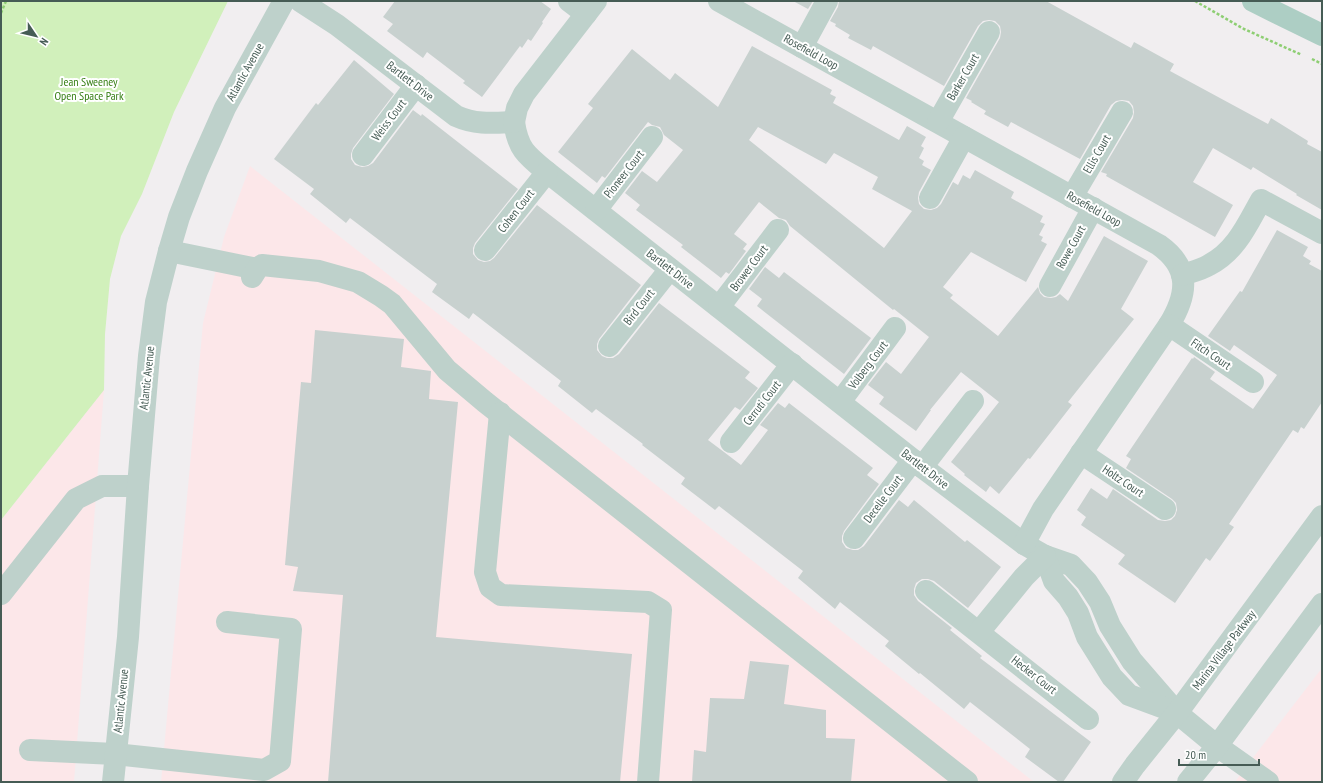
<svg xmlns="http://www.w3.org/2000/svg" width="1323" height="783" viewBox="0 0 1323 783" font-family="'PT Sans Narrow',sans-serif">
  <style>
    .commercial { fill: #fce7e9 }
    .green { fill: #d1f0bb }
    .building { fill: #c8d1cf; fill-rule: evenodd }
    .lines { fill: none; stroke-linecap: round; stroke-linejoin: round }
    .path { stroke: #8ece73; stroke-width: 2.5; stroke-dasharray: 3 2; stroke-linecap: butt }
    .minor { stroke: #bed1cb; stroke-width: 22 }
    .major { stroke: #adcec4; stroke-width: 22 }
    .labels { text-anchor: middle; stroke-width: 4; stroke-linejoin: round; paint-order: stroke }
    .street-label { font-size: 12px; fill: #465c55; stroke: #fff }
    .park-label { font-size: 12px; fill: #367f15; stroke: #fff }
  </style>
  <rect width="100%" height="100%" fill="#f1eef0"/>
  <!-- commercial -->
  <g class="commercial">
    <path d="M250 166 1034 782H161L203 323 224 237Z"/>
    <path d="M104 390 74 782H1V520Z"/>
    <path d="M1322 668V782H1235L1245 768Z"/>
  </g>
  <!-- green -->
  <path class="green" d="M1 1H228L174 112 142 194 121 236 110 279 105 334 104 390 1 520Z"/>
  <!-- building -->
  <g class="building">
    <path d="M395 1H540L551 9 542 22 543 23 531 41 528 39 522 48 520 46 482 97 463 83 465 81 427 52 423 58 387 31 393 24 383 17Z"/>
    <path d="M793 1H813L808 9Z"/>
    <path d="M839 1H1046L1131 48 1134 42 1174 64 1170 71 1268 124 1271 118 1308 141 1307 144 1322 152V210L1296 195 1297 194 1253 167 1251 170 1213 148 1193 182 1233 205 1215 237 1106 176 1107 174 1101 172 1133 118 1134 112 1133 106 1129 101 1122 100 1116 101 1111 105 1080 159 1011 122 1008 127 984 114 986 111 971 102 972 101 966 98 1000 38 1001 32 1000 26 995 21 989 20 983 21 978 26 944 86 873 46 871 50 848 38 850 35 835 26 836 24 830 21 838 7Z"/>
    <path d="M752 46 832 90 830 94 836 97 833 103 899 140 907 126 926 137 921 146 924 148 919 158 924 161 922 165 931 170 919 192 918 198 919 204 924 209 931 210 937 208 941 204 953 182 958 185 963 175 970 179 975 170 1014 192 1011 198 1043 216 1040 222 1045 224 1039 235 1043 237 1041 241 1047 244 1026 282 971 252 943 287 953 295 950 298 998 336 1038 287 1040 293 1044 297 1051 298 1056 297 1060 294 1068 301 1104 236 1148 261 1121 309 1134 319 1068 402 1072 405 1030 459 1028 458 999 494 990 486 986 492 964 475 965 474 951 462 999 402 961 372 930 410H931L916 431 879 404 884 397 868 385 886 362 901 374 929 337 894 309 893 310 790 226 786 220 779 218 759 202 734 234 747 244 743 249 746 251 729 274 726 272 721 278 681 247 683 245 636 210 640 205 625 193 642 171 657 182 683 150 664 135 660 127 652 125 648 122 605 178 602 176 597 183 558 152 593 108 588 104 632 49 670 80 675 73 718 107ZM758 127 826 164 834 153 878 177 872 189 912 211 884 248 749 140Z"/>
    <path d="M354 60 394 94 353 148 351 154V159L355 165 362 167 368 166 373 163 413 110 421 116 422 114 518 189 475 243 473 248V254L478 260 484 262 490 261 494 258 537 205 641 285 599 339 597 344V350L602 356 607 358H613L619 354 659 303 750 372 745 378 758 388 740 410 735 407 708 440 724 452 741 465 768 430 760 425 778 403 785 408 789 403 873 468 867 475 879 484 844 531 842 536V542L846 548 853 550H858L864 546 899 500 908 507 914 500 965 542 967 540 1001 567 968 608 934 581 928 579H922L916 583 914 589V595L918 601 952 628 950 630 982 656 980 658 1091 742 1063 782H1059L1025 757 1030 749 970 702 964 709 920 673 919 674 885 646 889 641 840 602 835 609 798 578 803 571 719 506 715 510 681 484 685 478 642 445 643 444 596 409 592 413 558 386 561 381 473 313 469 319 432 292 437 284 350 218 346 223 310 194 314 189 274 159 316 103 318 105Z"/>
    <path d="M1277 230 1308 247 1303 256 1311 261 1309 264 1322 271V402L1304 429 1301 427 1298 433 1293 430 1229 524 1234 527 1210 561 1206 558 1175 603 1118 564 1125 555 1081 525 1086 517 1077 510 1091 488 1107 499 1113 489 1158 520 1165 521 1171 520 1175 516 1177 510 1176 503 1172 499 1126 468 1131 459 1126 456 1192 358 1193 359 1194 357 1215 372 1210 379 1253 409 1277 375 1234 345 1230 351 1208 336 1240 291 1242 292Z"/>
    <path d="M765 267 779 278 784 272 871 338 844 374 757 306 762 299 749 289Z"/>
    <path d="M315 330 404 339 401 367 431 371 429 399 458 402 436 637 632 654 620 782H328L343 595 293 591 298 567 285 565 301 382 311 383Z"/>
    <path d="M750 661 789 665 784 704 826 710V738L855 739 851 782H692L694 750 706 752 710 698 744 699Z"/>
  </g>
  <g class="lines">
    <!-- path -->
    <g class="path">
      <path d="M1195 1 1244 29 1302 55"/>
      <path d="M1 13 6 1"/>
      <path d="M1312 59 1322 64"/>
    </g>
    <!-- minor -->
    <g class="minor">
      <path d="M300 1 337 25 456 116C476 125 493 123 514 122 518 149 526 155 547 172L922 467 1024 544 1045 556 1071 565 1087 582 1100 602 1110 626 1132 661 1177 713 1217 746 1268 782"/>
      <path d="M569 1 586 14"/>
      <path d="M719 1 1159 245C1191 268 1188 294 1169 325L1043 509 1024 544"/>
      <path d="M802 47 827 1"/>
      <path d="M514 122 517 108 524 94 596 1"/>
      <path d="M938 122 989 32"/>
      <path d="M363 155 416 85"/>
      <path d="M1072 197 1122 112"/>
      <path d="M930 198 964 137"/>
      <path d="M596 210 652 137"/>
      <path d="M485 250 547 172"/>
      <path d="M169 251 257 269"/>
      <path d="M1182 275C1191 272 1201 270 1209 265 1236 251 1247 225 1261 200L1322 233"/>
      <path d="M252 277 257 269 262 265 319 271 358 282 381 296 392 304 447 370 485 402 967 782"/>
      <path d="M1050 286 1093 208"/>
      <path d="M719 307 778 230"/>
      <path d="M1169 325 1253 382"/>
      <path d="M609 346 670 269"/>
      <path d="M840 402 895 328"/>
      <path d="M500 413 485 572 490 587 501 595 648 602 661 610 648 782"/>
      <path d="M731 442 792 364"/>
      <path d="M1081 453 1165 509"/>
      <path d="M922 467 973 401"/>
      <path d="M854 538 913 460"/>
      <path d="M1045 556 1054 581 1068 597 1078 613 1087 637 1112 677 1129 695 1175 712"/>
      <path d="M926 591 1088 719"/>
      <path d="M1 594 76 499 102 486H138"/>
      <path d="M979 632 1024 577 1045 556"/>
      <path d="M30 750 115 754 264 770 280 761 291 629 227 622"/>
      <path d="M113 782 128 637 138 486 149 356 156 302 169 251 179 217 197 171 225 108 284 1"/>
      <path d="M1123 782 1135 765 1180 709 1322 516"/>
      <path d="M1188 782 1217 746 1322 604"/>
    </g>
    <!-- major -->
    <path class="major" d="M1253 1 1322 35"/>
  </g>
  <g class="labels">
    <!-- street labels -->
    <g class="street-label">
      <text transform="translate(811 52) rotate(29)" y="4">Rosefield Loop</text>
      <text transform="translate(245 72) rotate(-61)" y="4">Atlantic Avenue</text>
      <text transform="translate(963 77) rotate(-60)" y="4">Barker Court</text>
      <text transform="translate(410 81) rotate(38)" y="4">Bartlett Drive</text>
      <text transform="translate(389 120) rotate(-53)" y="4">Weiss Court</text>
      <text transform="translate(1097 154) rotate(-60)" y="4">Ellis Court</text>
      <text transform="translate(624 174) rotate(-52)" y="4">Pioneer Court</text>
      <text transform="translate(1094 209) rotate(29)" y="4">Rosefield Loop</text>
      <text transform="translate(516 211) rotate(-52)" y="4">Cohen Court</text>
      <text transform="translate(1071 247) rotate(-61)" y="4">Rowe Court</text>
      <text transform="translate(749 268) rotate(-53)" y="4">Brower Court</text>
      <text transform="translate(670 269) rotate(38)" y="4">Bartlett Drive</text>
      <text transform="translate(639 307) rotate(-52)" y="4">Bird Court</text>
      <text transform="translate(1211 354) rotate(34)" y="4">Fitch Court</text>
      <text transform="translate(868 365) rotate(-53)" y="4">Volberg Court</text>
      <text transform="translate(147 378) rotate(-84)" y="4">Atlantic Avenue</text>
      <text transform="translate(762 403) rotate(-52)" y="4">Cerruti Court</text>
      <text transform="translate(925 469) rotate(38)" y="4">Bartlett Drive</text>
      <text transform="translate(1123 481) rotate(34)" y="4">Holtz Court</text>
      <text transform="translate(883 499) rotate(-53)" y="4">Decelle Court</text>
      <text transform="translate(1224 650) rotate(-53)" y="4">Marina Village Parkway</text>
      <text transform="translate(1034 675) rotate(38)" y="4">Hecker Court</text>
      <text transform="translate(121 701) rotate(-84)" y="4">Atlantic Avenue</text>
    </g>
    <!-- park labels -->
    <g class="park-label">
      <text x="89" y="86">Jean Sweeney<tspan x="89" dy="14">Open Space Park</tspan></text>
    </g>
  </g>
  <!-- border -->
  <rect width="1323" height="783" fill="none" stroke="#465c55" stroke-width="4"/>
  <!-- north arrow -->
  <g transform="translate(36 36) rotate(125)" stroke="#ffffff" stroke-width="3" paint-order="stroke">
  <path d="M0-3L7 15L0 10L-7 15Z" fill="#465c55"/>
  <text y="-6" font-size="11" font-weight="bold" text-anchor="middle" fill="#465c55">N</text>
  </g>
  <!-- scale -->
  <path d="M1179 759v6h80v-6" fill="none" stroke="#465c55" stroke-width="2"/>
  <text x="1185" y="759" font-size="12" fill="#465c55" stroke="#ffffff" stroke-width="3" paint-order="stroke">20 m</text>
</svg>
